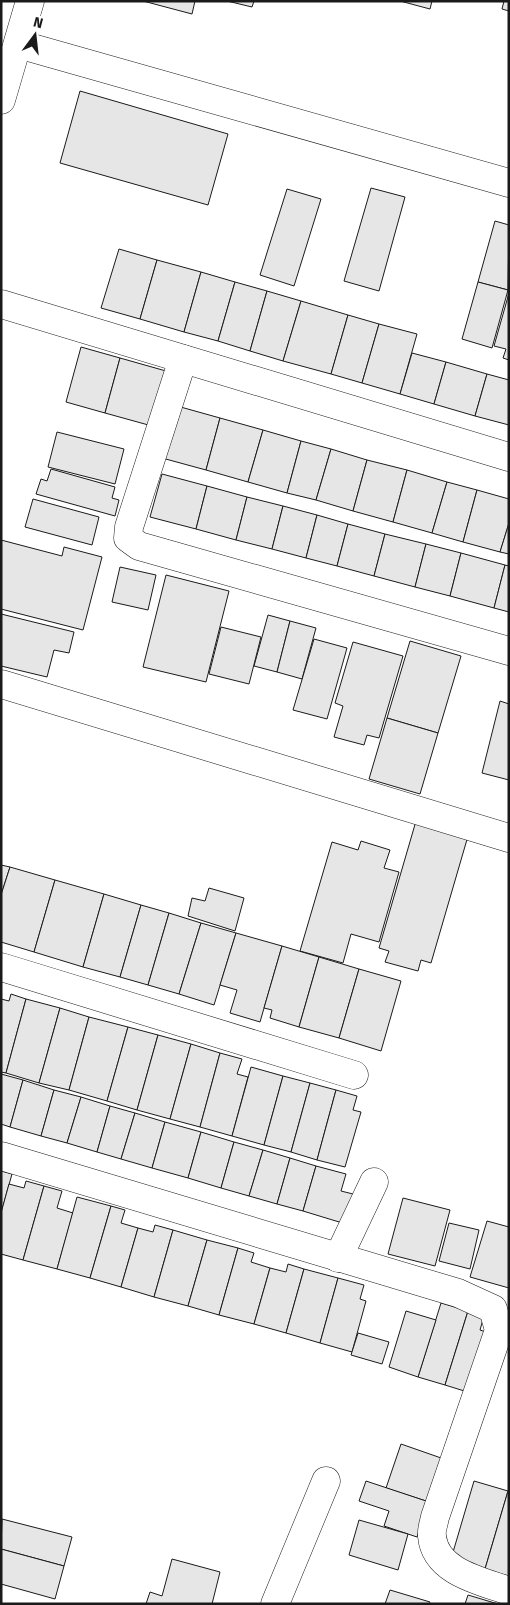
<svg xmlns="http://www.w3.org/2000/svg" width="510" height="1605" viewBox="0 0 510 1605" font-family="'Fira Sans',sans-serif">
  <style>
    .building { fill: #e6e6e6; stroke: #1a1a1a }
    .lines { fill: none; stroke-linecap: round; stroke-linejoin: round }
    .minor-casing { stroke: #1a1a1a; stroke-width: 29 }
    .minor { stroke: #fff; stroke-width: 28 }
  </style>
  <rect width="100%" height="100%" fill="#fff"/>
  <!-- building -->
  <g class="building">
    <path d="M143 1H195L192 14Z"/>
    <path d="M227 1H254L252 7Z"/>
    <path d="M400 1H432L430 9Z"/>
    <path d="M504 1H509V11L502 9Z"/>
    <path d="M80 91 228 134 208 205 60 163Z"/>
    <path d="M371 188 405 197 379 291 344 281Z"/>
    <path d="M287 189 321 199 294 286 260 275Z"/>
    <path d="M495 221 509 225 508 290 478 282Z"/>
    <path d="M119 249 157 260 140 319 101 308Z"/>
    <path d="M157 260 201 272 184 332 140 319Z"/>
    <path d="M201 272 235 282 218 341 184 332Z"/>
    <path d="M235 282 267 291 250 351 218 341Z"/>
    <path d="M478 282 508 290 492 348 462 339Z"/>
    <path d="M267 291 301 301 283 361 250 351Z"/>
    <path d="M509 293V360L503 358 506 349 494 346Z"/>
    <path d="M301 301 348 315 331 374 283 361Z"/>
    <path d="M348 315 379 324 362 383 331 374Z"/>
    <path d="M379 324 417 334 400 394 362 383Z"/>
    <path d="M81 347 120 358 105 413 66 402Z"/>
    <path d="M412 353 446 362 434 404 400 394Z"/>
    <path d="M120 358 166 371 152 426 105 413Z"/>
    <path d="M446 362 487 374 475 416 434 404Z"/>
    <path d="M487 374 509 380V425L475 416Z"/>
    <path d="M177 406 220 418 206 470 162 458Z"/>
    <path d="M220 418 263 430 248 482 206 470Z"/>
    <path d="M263 430 301 441 287 493 248 482Z"/>
    <path d="M57 432 124 449 115 484 48 467Z"/>
    <path d="M301 441 331 449 316 500 287 493Z"/>
    <path d="M331 449 367 460 353 511 316 500Z"/>
    <path d="M367 460 407 470 393 522 353 511Z"/>
    <path d="M51 469 115 487 112 498 119 500 115 516 36 494 41 479 47 481Z"/>
    <path d="M407 470 447 482 432 533 393 522Z"/>
    <path d="M162 474 207 486 196 529 150 517Z"/>
    <path d="M447 482 477 490 463 542 432 533Z"/>
    <path d="M207 486 247 497 236 540 196 529Z"/>
    <path d="M477 490 509 499V523L500 552 463 542Z"/>
    <path d="M247 497 283 506 272 549 236 540Z"/>
    <path d="M33 499 99 517 92 545 25 527Z"/>
    <path d="M283 506 317 515 306 558 272 549Z"/>
    <path d="M317 515 348 524 337 566 306 558Z"/>
    <path d="M509 523V554L500 552Z"/>
    <path d="M348 524 385 534 374 576 337 566Z"/>
    <path d="M385 534 426 544 415 587 374 576Z"/>
    <path d="M1 540 62 556 64 547 102 557 83 630 1 609Z"/>
    <path d="M426 544 461 553 450 596 415 587Z"/>
    <path d="M461 553 505 565 494 608 450 596Z"/>
    <path d="M505 565 509 566V612L494 608Z"/>
    <path d="M120 567 156 575 148 610 112 602Z"/>
    <path d="M166 575 229 591 206 682 143 667Z"/>
    <path d="M1 614 74 632 69 653 54 650 47 677 1 666Z"/>
    <path d="M268 615 290 621 277 672 254 666Z"/>
    <path d="M290 621 316 628 302 679 277 672Z"/>
    <path d="M221 627 261 637 249 684 209 674Z"/>
    <path d="M314 639 347 648 327 719 293 710Z"/>
    <path d="M410 641 461 656 438 733 387 718Z"/>
    <path d="M353 642 403 656 379 738 367 735 364 745 334 737 343 706 335 703Z"/>
    <path d="M500 701 509 704V780L482 773Z"/>
    <path d="M387 718 438 733 420 794 369 779Z"/>
    <path d="M416 821 468 836 431 963 421 960 418 971 385 962 389 951 379 948Z"/>
    <path d="M361 841 390 850 384 868 399 872 379 942 351 934 343 963 300 951 332 842 358 850Z"/>
    <path d="M1 865 10 867 1 895Z"/>
    <path d="M10 867 55 880 34 952 1 942V895Z"/>
    <path d="M55 880 104 894 83 967 34 952Z"/>
    <path d="M209 888 244 898 235 931 188 916 192 898 205 901Z"/>
    <path d="M104 894 141 905 120 977 83 967Z"/>
    <path d="M141 905 169 913 148 985 120 977Z"/>
    <path d="M169 913 201 923 179 994 148 985Z"/>
    <path d="M201 923 236 933 214 1005 179 994Z"/>
    <path d="M236 933 282 946 260 1022 230 1013 237 990 220 985Z"/>
    <path d="M282 946 319 957 299 1027 270 1018 272 1010 264 1008Z"/>
    <path d="M319 957 359 969 339 1038 299 1027Z"/>
    <path d="M359 969 401 981 381 1051 339 1038Z"/>
    <path d="M11 994 26 999 6 1073 1 1072V999L9 1001Z"/>
    <path d="M26 999 60 1008 39 1083 6 1073Z"/>
    <path d="M60 1008 89 1017 69 1090 39 1083Z"/>
    <path d="M89 1017 128 1027 107 1101 69 1090Z"/>
    <path d="M128 1027 158 1035 137 1110 107 1101Z"/>
    <path d="M158 1035 191 1044 170 1119 137 1110Z"/>
    <path d="M191 1044 220 1053 200 1127 170 1119Z"/>
    <path d="M220 1053 242 1059 237 1074 248 1077 232 1136 200 1127Z"/>
    <path d="M251 1067 283 1076 264 1145 232 1136Z"/>
    <path d="M1 1074 23 1080 10 1127 1 1124Z"/>
    <path d="M283 1076 310 1083 291 1152 264 1145Z"/>
    <path d="M23 1080 54 1090 41 1136 10 1127Z"/>
    <path d="M310 1083 336 1090 317 1160 291 1152Z"/>
    <path d="M54 1090 81 1097 67 1143 41 1136Z"/>
    <path d="M336 1090 357 1096 353 1110 361 1112 345 1167 317 1160Z"/>
    <path d="M81 1097 110 1106 97 1152 67 1143Z"/>
    <path d="M110 1106 135 1113 121 1159 97 1152Z"/>
    <path d="M135 1113 165 1122 152 1168 121 1159Z"/>
    <path d="M165 1122 201 1132 188 1178 152 1168Z"/>
    <path d="M201 1132 234 1142 221 1188 188 1178Z"/>
    <path d="M234 1142 263 1150 249 1196 221 1188Z"/>
    <path d="M263 1150 290 1158 277 1204 249 1196Z"/>
    <path d="M290 1158 316 1166 303 1211 277 1204Z"/>
    <path d="M316 1166 346 1174 341 1191 357 1195 349 1225 303 1211Z"/>
    <path d="M1 1171 12 1174 1 1213Z"/>
    <path d="M26 1181 44 1186 23 1260 1 1254V1213L9 1184 24 1188Z"/>
    <path d="M44 1186 62 1191 57 1208 73 1213 57 1269 23 1260Z"/>
    <path d="M77 1197 111 1206 90 1278 57 1269Z"/>
    <path d="M403 1198 450 1210 435 1266 388 1254Z"/>
    <path d="M111 1206 125 1210 121 1223 138 1228 121 1287 90 1278Z"/>
    <path d="M487 1221 509 1227V1288L470 1277Z"/>
    <path d="M449 1223 479 1230 470 1269 439 1261Z"/>
    <path d="M155 1225 173 1230 154 1297 121 1287 138 1228 153 1232Z"/>
    <path d="M173 1230 207 1240 188 1306 154 1297Z"/>
    <path d="M207 1240 238 1248 219 1315 188 1306Z"/>
    <path d="M238 1248 254 1253 251 1262 270 1268 254 1324 219 1315Z"/>
    <path d="M288 1264 304 1269 286 1333 254 1324 270 1268 286 1272Z"/>
    <path d="M304 1269 338 1278 320 1343 286 1333Z"/>
    <path d="M338 1278 364 1285 360 1299 366 1301 352 1352 320 1343Z"/>
    <path d="M441 1303 468 1311 445 1385 418 1377Z"/>
    <path d="M406 1311 436 1320 418 1377 389 1367Z"/>
    <path d="M468 1311 484 1316 480 1330 492 1334 474 1394 445 1385Z"/>
    <path d="M358 1333 389 1342 382 1364 351 1355Z"/>
    <path d="M401 1444 444 1459 429 1502 386 1488Z"/>
    <path d="M366 1481 429 1502 417 1537 384 1526 389 1511 359 1501Z"/>
    <path d="M474 1481 508 1491 485 1569 451 1559Z"/>
    <path d="M508 1491H509V1576L485 1569Z"/>
    <path d="M2 1519 72 1537 64 1566 1 1549Z"/>
    <path d="M359 1520 408 1534 398 1570 349 1555Z"/>
    <path d="M1 1549 64 1566 55 1599 1 1584Z"/>
    <path d="M172 1559 220 1572 212 1604H146L150 1592 162 1596Z"/>
    <path d="M390 1590 430 1602 429 1604H385Z"/>
    <path d="M468 1595 498 1604H465Z"/>
  </g>
  <g class="lines">
    <defs>
      <g id="minor">
        <path d="M18 44 509 183"/>
        <path d="M1 100 30 1"/>
        <path d="M1 304 509 457"/>
        <path d="M183 359 129 527 128 538 139 546 509 651"/>
        <path d="M1 684 509 838"/>
        <path d="M1 967 354 1075"/>
        <path d="M1 1156 458 1293 493 1309 499 1330 435 1517C434 1523 431 1530 432 1536 435 1572 481 1581 509 1591"/>
        <path d="M338 1258 374 1182"/>
        <path d="M275 1604 326 1481"/>
      </g>
    </defs>
    <!-- minor casing -->
    <use href="#minor" class="minor-casing"/>
    <!-- minor -->
    <use href="#minor" class="minor"/>
  </g>
  <!-- border -->
  <rect width="510" height="1605" fill="none" stroke="#1a1a1a" stroke-width="5"/>
  <!-- north arrow -->
  <g transform="translate(35 35) rotate(15)" stroke="#ffffff" stroke-width="4" paint-order="stroke">
  <path d="M0-4L9 19L0 12L-9 19Z" fill="#1a1a1a"/>
  <text y="-8" font-size="14" font-weight="bold" text-anchor="middle" fill="#1a1a1a">N</text>
  </g>
</svg>
